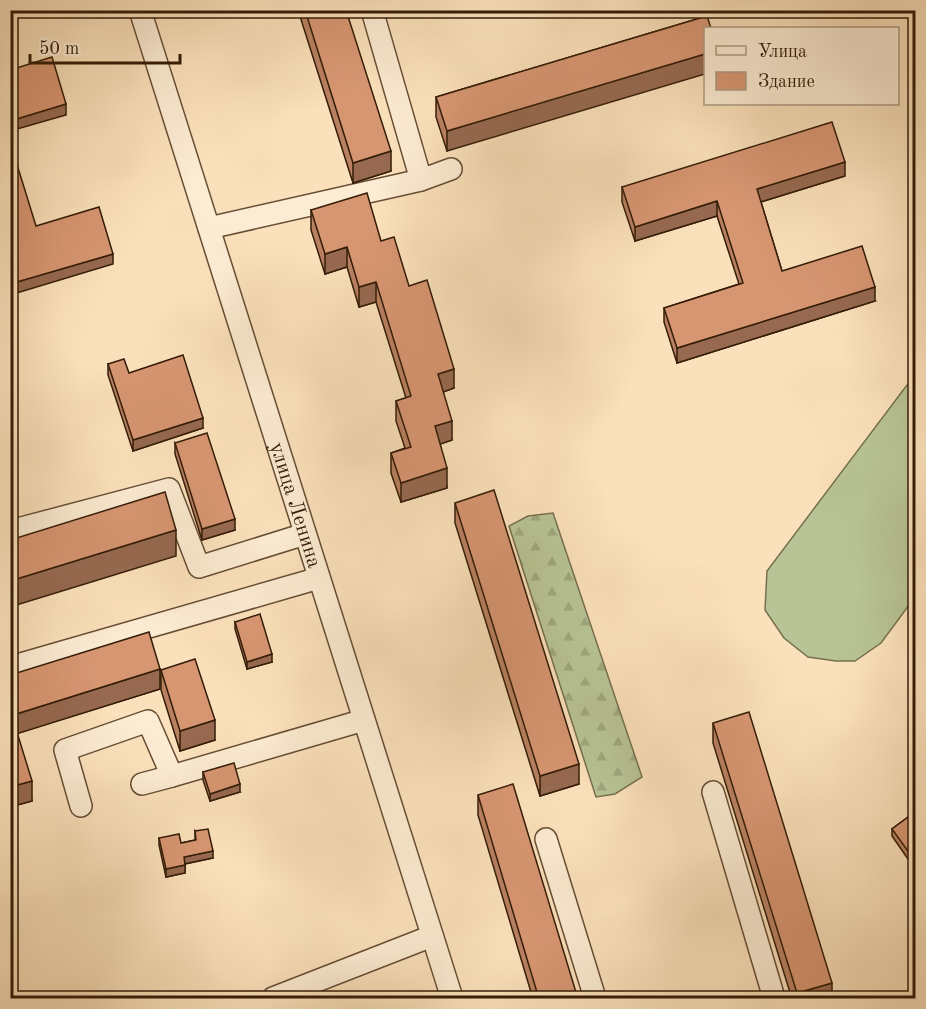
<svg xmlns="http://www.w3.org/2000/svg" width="926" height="1009" viewBox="0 0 926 1009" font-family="'Old Standard TT',serif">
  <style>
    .forest { fill: url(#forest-firs); stroke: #76704e; stroke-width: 1.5 }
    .pitch { fill: #b8c495; stroke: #76704e; stroke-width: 1.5 }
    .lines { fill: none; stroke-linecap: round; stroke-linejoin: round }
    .minor-casing { stroke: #664d34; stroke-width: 24 }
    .minor { stroke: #fcecd3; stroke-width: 21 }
    .wall { fill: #b98162; stroke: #341c07; stroke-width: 1.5 }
    .shaded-wall { fill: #966950; stroke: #341c07; stroke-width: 1.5 }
    .building { fill: #d79672; stroke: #341c07; stroke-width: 1.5 }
    .labels { text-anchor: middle; stroke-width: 4.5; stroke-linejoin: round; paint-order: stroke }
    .street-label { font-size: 21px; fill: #341c07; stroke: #fcecd3 }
  </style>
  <defs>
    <pattern id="forest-firs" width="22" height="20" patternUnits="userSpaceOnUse" patternTransform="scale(1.5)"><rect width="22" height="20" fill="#b8c495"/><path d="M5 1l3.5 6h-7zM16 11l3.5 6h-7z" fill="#9fa87f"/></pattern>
  </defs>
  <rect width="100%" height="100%" fill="#fbe1bb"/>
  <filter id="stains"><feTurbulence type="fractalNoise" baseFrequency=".00333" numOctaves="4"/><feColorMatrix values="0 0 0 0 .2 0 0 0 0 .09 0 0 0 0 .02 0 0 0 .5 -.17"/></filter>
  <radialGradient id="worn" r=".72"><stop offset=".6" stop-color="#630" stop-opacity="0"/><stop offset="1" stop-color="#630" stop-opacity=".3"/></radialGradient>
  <!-- forest -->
  <path class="forest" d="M553 513 642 777 615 794 596 797 509 526 528 516Z"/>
  <!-- pitch -->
  <path class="pitch" d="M915 380V597L881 643 855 661H836L808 657 784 638 765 610 767 571 907 385Z"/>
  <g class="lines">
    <defs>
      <g id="minor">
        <path id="s1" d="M140 10 452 998"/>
        <path d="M372 10 421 180"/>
        <path d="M209 228 421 180 451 169"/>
        <path d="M10 531 169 489 199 567 305 534"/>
        <path d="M10 667 319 578"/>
        <path d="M142 784 172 776"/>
        <path d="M713 792 774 998"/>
        <path d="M81 806 65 750 148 721 172 776 364 720"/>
        <path d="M546 839 595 998"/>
        <path d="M273 998 432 936"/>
      </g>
    </defs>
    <!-- minor casing -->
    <use href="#minor" class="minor-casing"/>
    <!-- minor -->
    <use href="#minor" class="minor"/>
  </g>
  <!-- wall -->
  <g class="wall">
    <path d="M298 10H346L391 171 353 183Z"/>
    <path d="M707 16 447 151 436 117V97Z"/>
    <path d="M845 176 761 202 782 271 875 301 677 363 664 322V308L739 284 717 216 635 241 622 202V187Z"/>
    <path d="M311 210 381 241 409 286 454 388 443 392 452 440 440 444 447 488 401 502 391 473V453L405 448 396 421V401L406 398 376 302 359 307 347 267 325 274 311 230Z"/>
    <path d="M108 364 129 373 203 428 133 451 108 375Z"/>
    <path d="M175 443 235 530 202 540 175 454Z"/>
    <path d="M455 503 579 784 540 796 455 523Z"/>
    <path d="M235 622 272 662 247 669 235 629Z"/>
    <path d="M161 670 215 740 180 751 161 690Z"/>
    <path d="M10 675 160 689 17 733 32 801 10 807Z"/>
    <path d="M713 723 832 999H792L713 743Z"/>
    <path d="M203 772 240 792 210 801 203 780Z"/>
    <path d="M478 795 578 999H533L478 815Z"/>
    <path d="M915 812V869L892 836V829Z"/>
    <path d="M195 831 213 858 185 864V873L166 877 159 845V838L181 843 195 840Z"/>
  </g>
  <!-- shaded-wall -->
  <g class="shaded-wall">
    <path d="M705 54V74L447 151V131Z"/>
    <path d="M66 104V115L10 131V121Z"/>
    <path d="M391 151V171L353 183V163Z"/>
    <path d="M845 162V176L757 203V189Z"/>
    <path d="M717 201V216L635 241V227Z"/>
    <path d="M347 247V267L325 274V254Z"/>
    <path d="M113 254V264L10 295V284Z"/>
    <path d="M376 282V302L359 307V287Z"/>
    <path d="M875 287V301L677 363V348Z"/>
    <path d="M454 369V388L438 394V374Z"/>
    <path d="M203 418V428L133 451V440Z"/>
    <path d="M452 421V440L435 446V426Z"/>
    <path d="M447 468V488L401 502V483Z"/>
    <path d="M235 519V530L202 540V529Z"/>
    <path d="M176 530V556L10 607V581Z"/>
    <path d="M272 654V662L247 669V662Z"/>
    <path d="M160 669V689L13 735V715Z"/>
    <path d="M215 720V740L180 751V731Z"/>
    <path d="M579 764V784L540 796V776Z"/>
    <path d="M32 781V801L10 807V787Z"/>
    <path d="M240 784V792L210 801V794Z"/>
    <path d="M213 851V858L184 864V857Z"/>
    <path d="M185 865V873L166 877V869Z"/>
    <path d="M832 983V999H797V993Z"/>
  </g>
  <!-- building -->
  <g class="building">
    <path d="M305 10H346L391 151 353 163Z"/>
    <path d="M707 16 711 28H705V54L447 131 436 97Z"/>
    <path d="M52 57 66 104 10 121V70Z"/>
    <path d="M832 122 845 162 757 189 782 271 862 246 875 287 677 348 664 308 743 283 717 201 635 227 622 187Z"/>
    <path d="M10 142 36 226 99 207 113 254 10 284Z"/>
    <path d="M367 193 381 241 394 237 409 286 427 280 454 369 438 374 452 421 435 426 447 468 401 483 391 453 411 447 396 401 411 396 376 282 359 287 347 247 325 254 311 210Z"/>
    <path d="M183 355 203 418 133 440 108 364 124 359 129 373Z"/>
    <path d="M207 433 235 519 202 529 175 443Z"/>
    <path d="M494 490 579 764 540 776 455 503Z"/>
    <path d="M165 492 176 530 10 581V540Z"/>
    <path d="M260 614 272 654 247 662 235 622Z"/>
    <path d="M149 632 160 669 13 715 10 706V675Z"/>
    <path d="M195 659 215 720 180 731 161 670Z"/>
    <path d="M749 712 832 983 797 993 713 723Z"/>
    <path d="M12 716 32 781 10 787V717Z"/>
    <path d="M234 763 240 784 210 794 203 772Z"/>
    <path d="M513 784 578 999H539L478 795Z"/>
    <path d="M915 812V861L892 829Z"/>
    <path d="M208 829 213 851 184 857 185 865 166 869 159 838 179 834 181 843 196 840 195 831Z"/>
  </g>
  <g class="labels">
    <!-- street labels -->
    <g class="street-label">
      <text dy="7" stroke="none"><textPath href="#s1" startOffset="519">улица Ленина</textPath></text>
    </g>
  </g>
  <!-- margin -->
  <rect width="926" height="1009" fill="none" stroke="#fbe1bb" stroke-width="36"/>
  <rect x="12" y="12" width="902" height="985" fill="none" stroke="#341c07" stroke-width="3"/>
  <rect x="18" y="18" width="890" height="973" fill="none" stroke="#341c07" stroke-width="1.5"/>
  <!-- legend -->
  <rect x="704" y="27" width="195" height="78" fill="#fcecd3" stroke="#ac9981" stroke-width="1.5"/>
  <rect x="716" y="46" width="30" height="9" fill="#fcecd3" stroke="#ac9981" stroke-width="1.5"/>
  <text x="758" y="57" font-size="18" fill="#341c07">Улица</text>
  <rect x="716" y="72" width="30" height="18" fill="#d79672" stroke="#ac9981" stroke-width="1.5"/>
  <text x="758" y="87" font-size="18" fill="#341c07">Здание</text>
  <!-- scale -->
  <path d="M30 54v9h150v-9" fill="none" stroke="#341c07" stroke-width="3"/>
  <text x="39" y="54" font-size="18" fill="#341c07" stroke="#fcecd3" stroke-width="4.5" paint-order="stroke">50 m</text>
  <rect width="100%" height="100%" filter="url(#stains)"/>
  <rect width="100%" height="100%" fill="url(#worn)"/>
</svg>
